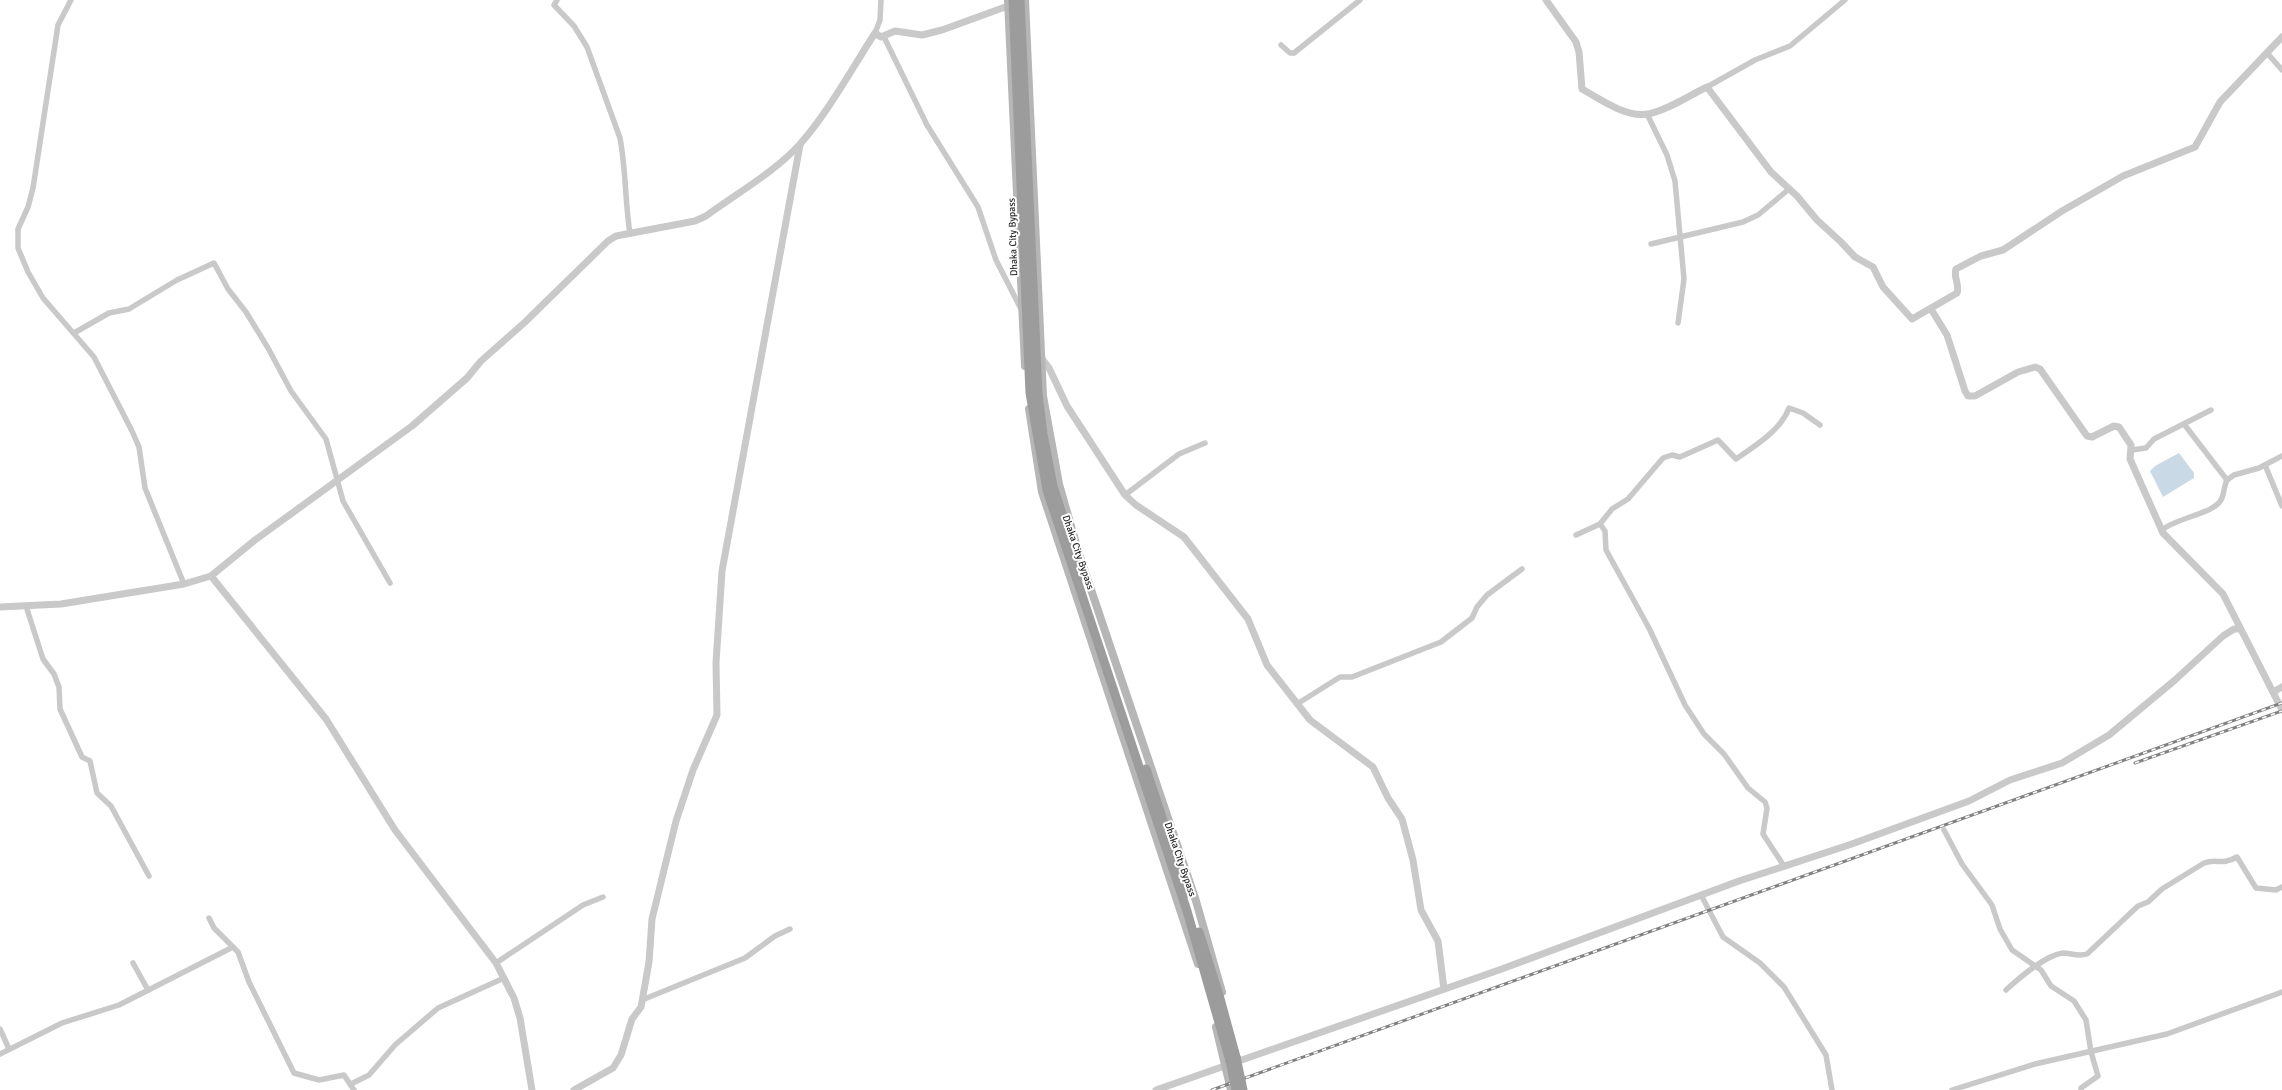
<svg xmlns="http://www.w3.org/2000/svg" width="2282" height="1090" viewBox="0 0 2282 1090" font-family="Signika,sans-serif">
  <style>
    .water { fill: #c9d9e6 }
    .lines { fill: none; stroke-linecap: round; stroke-linejoin: round }
    .minor { stroke: #c9c9c9; stroke-width: 5.5 }
    .tertiary { stroke: #c9c9c9; stroke-width: 7 }
    .secondary { stroke: #b6b6b6; stroke-width: 8 }
    .trunk { stroke: #9c9c9c; stroke-width: 9 }
    .rail-casing { stroke: #818181; stroke-width: 3 }
    .rail { stroke: #fff; stroke-width: 1.5; stroke-dasharray: 4.5; stroke-linecap: butt }
    .trunk-bridge { stroke: #9c9c9c; stroke-width: 9 }
    .labels { text-anchor: middle; stroke-width: 4; stroke-linejoin: round; paint-order: stroke }
    .street-label { font-size: 10px; fill: #2c2c2c; stroke: #fff }
  </style>
  <rect width="100%" height="100%" fill="#fff"/>
  <!-- water -->
  <path class="water" d="M2179 453 2194 473V478L2163 497 2150 471 2155 466Z"/>
  <g class="lines">
    <!-- minor -->
    <g class="minor">
      <path d="M71 0 58 25 33 188 28 207 18 229V248L28 272 43 298 94 357 132 431 139 447 145 488 184 584"/>
      <path d="M557 0 554 5 574 26 587 47 620 138C626 170 625 202 630 234"/>
      <path d="M875 33 880 20 881 0"/>
      <path d="M884 37 927 125 978 207 996 260 1021 309"/>
      <path d="M1281 45 1290 53H1294L1360 0"/>
      <path d="M2267 53 2282 70"/>
      <path d="M1707 87 1755 60 1790 46 1845 0"/>
      <path d="M1647 114 1667 155 1675 181 1684 279 1678 323"/>
      <path d="M1651 244 1743 222 1758 215 1789 189"/>
      <path d="M74 333 109 313 129 309 177 280 214 263 228 289 246 312 268 348 291 391 326 439 343 501 390 583"/>
      <path d="M2184 424 2227 480"/>
      <path d="M2132 450 2146 448 2154 439 2211 410"/>
      <path d="M2265 465 2282 506"/>
      <path d="M1125 495 1179 454 1205 443"/>
      <path d="M1600 524 1605 531 1606 550 1649 628 1685 705 1704 734 1724 754 1748 788 1765 802 1767 808 1763 834 1784 866"/>
      <path d="M2162 530C2177 517 2216 514 2222 498 2224 493 2224 486 2227 480L2234 475 2259 468 2282 456"/>
      <path d="M1576 535 1600 524 1612 509 1628 499 1663 458 1672 455 1680 457 1718 440 1736 459C1755 446 1781 430 1789 408L1803 413 1820 425"/>
      <path d="M26 606 43 659 54 674 59 687 60 709 82 757 90 761 97 793 111 806 149 876"/>
      <path d="M1297 704 1340 677H1352L1441 642 1472 618 1477 607 1487 595 1522 569"/>
      <path d="M1944 830 1962 864 1992 905 2000 929 2012 950 2041 970 2051 986 2074 1001 2086 1020 2091 1052 2098 1076 2081 1088V1090"/>
      <path d="M1701 895 1723 937 1760 963 1784 987 1826 1055 1832 1090"/>
      <path d="M209 918 214 928 238 952 249 982 294 1073 319 1080 344 1075 354 1090"/>
      <path d="M133 963 148 990"/>
      <path d="M496 963 583 905 603 897"/>
      <path d="M2006 990C2018 979 2046 955 2063 953 2071 953 2078 957 2087 954L2138 906 2148 902 2162 889 2204 863C2217 858 2221 866 2237 857L2256 888 2276 890 2282 887"/>
      <path d="M642 1000 745 958 775 936 790 929"/>
      <path d="M0 1029 9 1049"/>
      <path d="M0 1054 62 1023 119 1005 233 947"/>
      <path d="M351 1084 369 1075 395 1045 438 1008 504 978"/>
      <path d="M1952 1090 2035 1064 2167 1034 2282 992"/>
    </g>
    <!-- tertiary -->
    <g class="tertiary">
      <path d="M1546 0 1576 42 1579 52 1582 89C1600 99 1626 118 1648 114 1668 110 1688 96 1707 87L1771 172 1797 196 1817 220 1841 242 1855 257 1873 267 1883 287 1912 319 1957 293C1960 285 1953 277 1956 269L1981 256 2003 250 2062 211 2123 176 2195 147 2220 102 2282 37"/>
      <path d="M1931 309 1947 335 1965 391 1968 396H1975L2018 372 2035 367 2040 369 2087 436 2092 437 2114 426 2119 427 2131 445 2130 459 2163 533 2223 594 2282 710"/>
      <path d="M1042 359 1049 368 1067 406 1125 495 1136 505 1184 537 1248 619 1267 665 1310 720 1373 767 1388 798 1402 819 1413 860 1421 910 1438 941 1444 989"/>
      <path d="M211 576 326 719 395 830 496 963 514 998 520 1018 532 1090"/>
      <path d="M0 607 61 604 184 584 211 576 255 540 412 426 467 378 481 361 524 323 608 241 616 236 695 221 706 216C736 194 776 171 800 144 827 114 853 67 875 33L881 37 895 31 922 35 942 30 1008 6"/>
      <path d="M2273 692 2282 687"/>
      <path d="M574 1090 613 1068 621 1055 632 1019 641 1007 649 962 652 919 676 821 693 770 717 715 716 663 722 571 800 145"/>
      <path d="M1156 1090 1499 970 1739 881 1849 845 1969 801 2010 780 2062 763 2109 735 2175 680 2223 636 2234 629H2240"/>
    </g>
    <!-- secondary -->
    <g class="secondary">
      <path d="M1008 0 1025 366"/>
      <path d="M1025 0 1043 396 1059 484 1079 554 1196 901 1222 992"/>
      <path d="M1029 409 1042 492 1198 964"/>
      <path d="M1216 1027 1231 1090"/>
    </g>
    <!-- trunk -->
    <g class="trunk">
      <path d="M1013 0 1030 393 1047 490 1187 911 1230 1061"/>
      <path d="M1020 0 1038 394 1043 434 1053 486 1082 576"/>
      <path d="M1146 769 1187 893"/>
      <path d="M1199 932 1219 995 1236 1057"/>
    </g>
    <defs>
      <g id="rail">
        <path d="M2135 763 2282 711"/>
        <path d="M1212 1090 2282 703"/>
      </g>
    </defs>
    <!-- rail casing -->
    <use href="#rail" class="rail-casing"/>
    <!-- rail -->
    <use href="#rail" class="rail"/>
    <!-- trunk-bridge -->
    <g class="trunk-bridge">
      <path d="M1236 1057 1243 1090"/>
      <path d="M1230 1061 1236 1090"/>
    </g>
  </g>
  <g class="labels">
    <!-- street labels -->
    <g class="street-label">
      <text transform="translate(1012 237) rotate(-92)" y="4">Dhaka City Bypass</text>
      <text transform="translate(1079 552) rotate(71)" y="4">Dhaka City Bypass</text>
      <text transform="translate(1181 859) rotate(71)" y="4">Dhaka City Bypass</text>
    </g>
  </g>
</svg>
